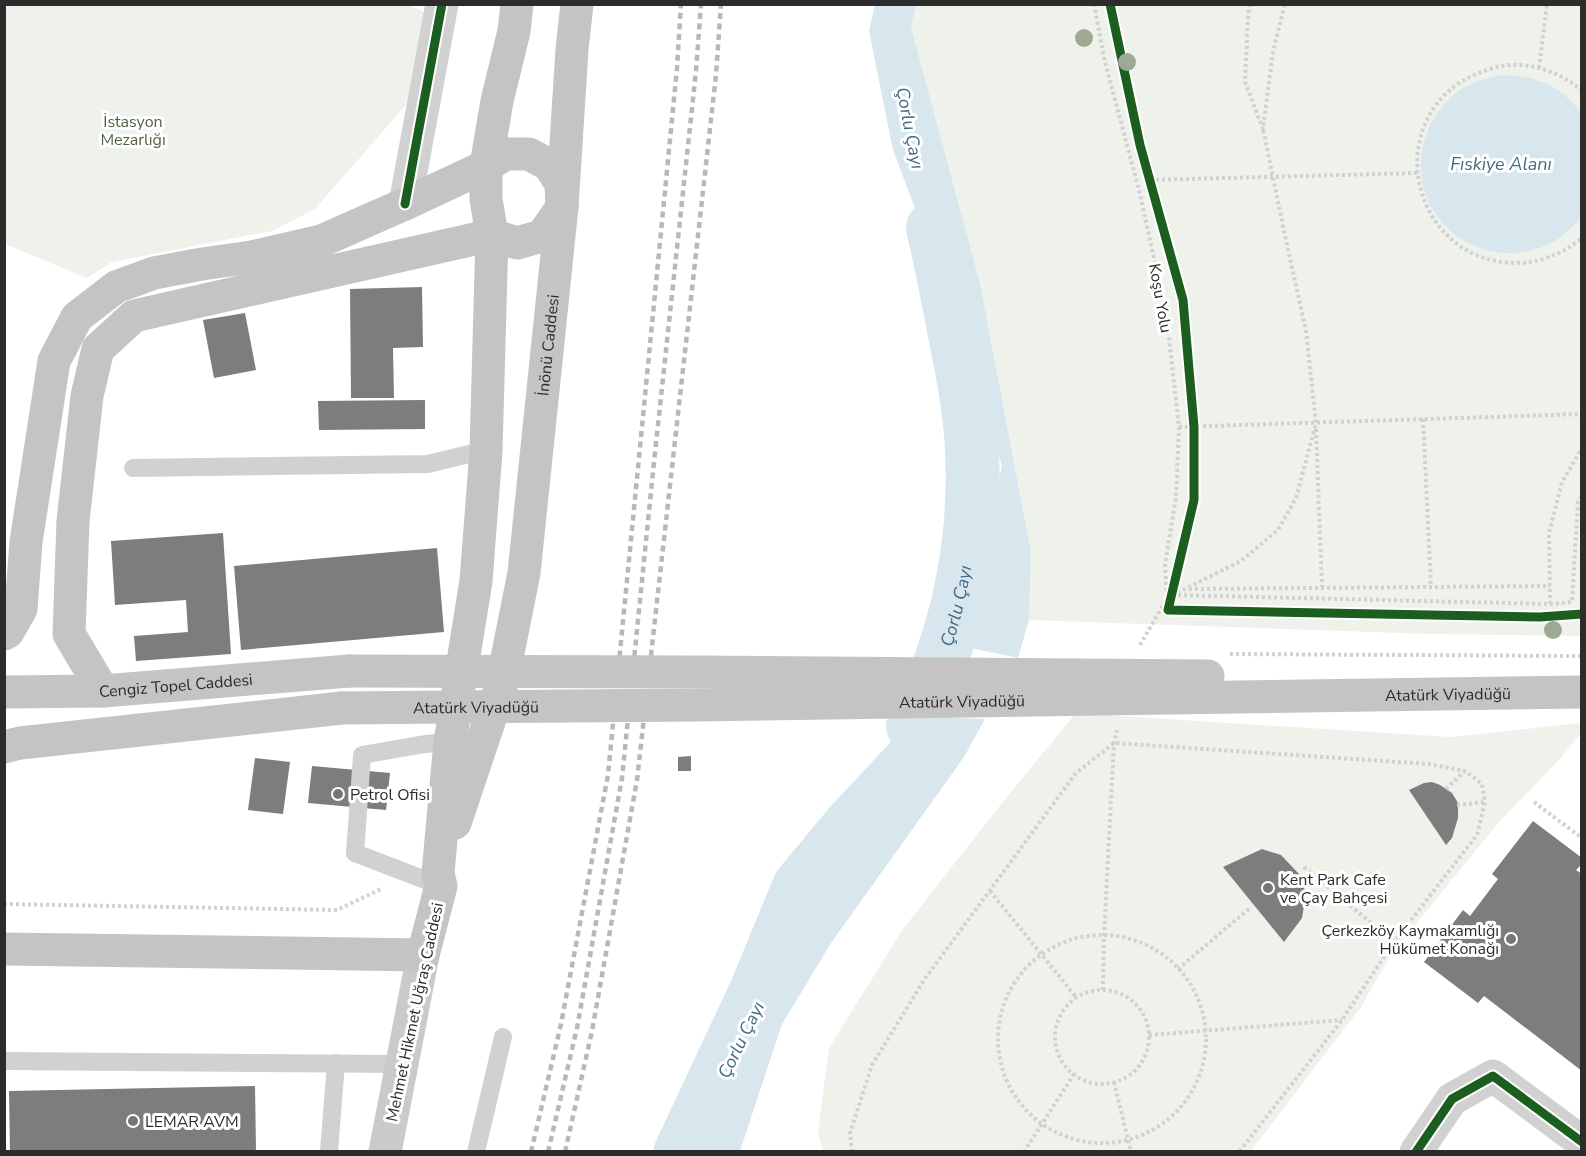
<svg xmlns="http://www.w3.org/2000/svg" width="1586" height="1156" viewBox="0 0 1586 1156" font-family="'Nunito Sans',sans-serif">
  <style>
    .green { fill: #eff2eb }
    .water { fill: #d8e6ee }
    .lines { fill: none; stroke-linecap: round; stroke-linejoin: round }
    .river { stroke: #d8e6ee; stroke-width: 54 }
    .building { fill: #7d7d7d }
    .path { stroke: #d1d1d1; stroke-width: 4; stroke-dasharray: 3 3; stroke-linecap: butt }
    .service { stroke: #d1d1d1; stroke-width: 18 }
    .minor { stroke: #d1d1d1; stroke-width: 33 }
    .secondary { stroke: #cacaca; stroke-width: 33 }
    .primary { stroke: #c4c4c4; stroke-width: 33 }
    .rail { stroke: #b8b8b8; stroke-width: 4.5; stroke-dasharray: 6 4.5; stroke-linecap: butt }
    .path-bridge { stroke: #d1d1d1; stroke-width: 4; stroke-dasharray: 3 3; stroke-linecap: butt }
    .primary-bridge { stroke: #c4c4c4; stroke-width: 33 }
    .cycleway-casing { stroke: #fff; stroke-width: 13 }
    .cycleway { stroke: #1b5e20; stroke-width: 9 }
    .tree { fill: #9ea995 }
    .poi-dot { fill: #767676; stroke: #fff; stroke-width: 2 }
    .labels { text-anchor: middle; stroke-width: 6; stroke-linejoin: round; paint-order: stroke }
    .park-label { font-size: 16px; fill: #4f623e; stroke: #fff }
    .street-label { font-size: 16px; fill: #2c2c2c; stroke: #fff }
    .poi-label { font-size: 16px; fill: #2c2c2c; stroke: #fff; text-anchor: start }
    .water-label { font-size: 18px; font-style: italic; fill: #436c84; stroke: #fff }
  </style>
  <rect width="100%" height="100%" fill="#fff"/>
  <!-- green -->
  <g class="green">
    <path d="M407 4 430 15 406 105 315 209 272 231 112 262 87 278 5 244 4 5Z"/>
    <path d="M916 4 1581 5V636L1429 634 1029 620 1031 552 980 283 911 27Z"/>
    <path d="M1075 714 1103 715 1451 737 1581 723V733L1560 759 1498 823 1390 956 1361 1007 1251 1151 823 1152 818 1132 829 1048 903 929 1002 803Z"/>
  </g>
  <!-- water -->
  <g class="water">
    <path d="M875 4 916 5 911 27 980 283 1031 552 1029 620 1018 658 961 646 1002 466 944 285 893 150 869 31Z"/>
    <path d="M1502 75C1537 76 1559 85 1581 112V217C1572 228 1561 239 1547 245 1508 263 1461 250 1437 216 1408 177 1420 118 1459 91 1472 82 1487 78 1502 75Z"/>
    <path d="M915 716 985 719 964 757 831 943 782 1024 740 1151 652 1152 656 1141 731 981 776 872 830 807Z"/>
  </g>
  <g class="lines">
    <!-- river -->
    <path class="river" id="s1" d="M913 726C918 714 925 702 930 689 961 616 976 533 972 453 971 415 964 377 956 340 949 303 942 265 933 228"/>
  </g>
  <!-- building -->
  <g class="building">
    <path d="M422 287 423 347 393 348 394 398H351L350 289Z"/>
    <path d="M245 313 256 370 214 378 203 320Z"/>
    <path d="M425 400V429L319 430 318 401Z"/>
    <path d="M223 533 231 654 136 661 134 636 188 632 186 600 115 605 111 541Z"/>
    <path d="M437 548 444 632 241 650 234 566Z"/>
    <path d="M691 756V771H678V757Z"/>
    <path d="M255 758 290 762 283 814 248 810Z"/>
    <path d="M312 766 390 773 386 810 308 803Z"/>
    <path d="M1432 782 1440 785 1452 793 1458 803V818L1452 838 1446 845 1409 790 1424 783Z"/>
    <path d="M1533 821 1582 858V864L1576 870 1582 874V1071L1484 996 1478 1003 1424 962 1463 910 1470 916 1498 879 1492 874Z"/>
    <path d="M1262 849 1281 855 1300 875 1306 894 1302 918 1284 942 1223 867Z"/>
    <path d="M255 1086 256 1152H10L9 1091Z"/>
  </g>
  <g class="lines">
    <!-- path -->
    <g class="path">
      <path d="M1094 4 1105 62 1139 190 1166 312 1179 427 1176 497 1165 565 1167 598"/>
      <path d="M1250 4 1248 16 1245 82 1263 129 1273 51 1285 4"/>
      <path d="M1539 68 1547 4"/>
      <path d="M1582 91C1559 70 1522 59 1493 68 1481 72 1470 76 1459 83 1386 133 1414 250 1502 262 1531 266 1559 257 1582 238"/>
      <path d="M1150 180 1417 173"/>
      <path d="M1423 419 1431 586"/>
      <path d="M1179 427 1582 414"/>
      <path d="M1316 429 1322 587"/>
      <path d="M1189 589 1550 586"/>
      <path d="M1172 595 1550 604 1572 602 1578 502 1582 496"/>
      <path d="M1550 604 1549 533 1562 482 1582 448"/>
      <path d="M1140 645 1167 598 1241 561 1278 530 1296 498 1316 423 1306 331 1284 231 1263 129"/>
      <path d="M1446 789 1465 771"/>
      <path d="M1534 802 1582 838"/>
      <path d="M1457 805 1485 802"/>
      <path d="M1304 867 1394 942"/>
      <path d="M990 891 1076 997"/>
      <path d="M4 904 337 910 381 889"/>
      <circle cx="1102" cy="1039" r="104"/>
      <path d="M1178 969 1249 909"/>
      <path d="M1103 990 1104 935 1114 743 1117 730"/>
      <circle cx="1102" cy="1037" r="47"/>
      <path d="M1149 1035 1342 1020"/>
      <path d="M1114 1082 1131 1152"/>
      <path d="M852 1152 850 1133 872 1065 924 980 1076 773 1114 743 1429 764 1465 771 1482 784 1485 802 1477 835 1394 942 1342 1020 1239 1152"/>
      <path d="M1024 1152 1074 1074"/>
    </g>
    <!-- service -->
    <g class="service">
      <path d="M133 468 428 464 473 453 486 451"/>
      <path d="M441 886 355 853 362 755 425 744 450 742"/>
      <path d="M4 1061 403 1064"/>
      <path d="M329 1152 336 1063"/>
      <path d="M476 1152 503 1037"/>
    </g>
    <!-- minor -->
    <g class="minor">
      <path d="M405 204 442 4"/>
      <path d="M1416 1152 1452 1099 1493 1076 1582 1142"/>
    </g>
    <!-- secondary -->
    <path class="secondary" d="M385 1152 423 955"/>
    <!-- primary -->
    <g class="primary">
      <path d="M4 634 8 632 21 609 26 542 54 361 77 317 116 287 154 273 202 264 251 257 321 241 405 204 486 166 506 154H529L549 165 561 184 562 207 542 236 517 243 492 235 134 316 98 349 87 396 73 521 69 634 103 691"/>
      <path id="s2" d="M4 692 103 691 349 671"/>
      <path d="M4 747 20 743 342 708"/>
      <path id="s3" d="M455 823 502 683 524 573 562 207 572 49 577 4"/>
      <path d="M4 949 423 955 441 886 438 873 450 742 476 581 486 451 492 235 486 199V166L497 101 514 31 517 4"/>
    </g>
    <!-- rail -->
    <g class="rail">
      <path d="M531 1152 561 1024 608 775 677 68 681 4"/>
      <path d="M548 1152 577 1028 622 778 654 462 696 71 701 4"/>
      <path d="M565 1152 592 1031 637 780 716 75 721 4"/>
    </g>
    <!-- path-bridge -->
    <path class="path-bridge" d="M1230 654 1582 656"/>
    <!-- primary-bridge -->
    <g class="primary-bridge">
      <path d="M349 671 698 672 1208 676"/>
      <path id="s4" d="M342 708 697 705 1582 692"/>
    </g>
    <defs>
      <g id="cycleway">
        <path d="M1110 4 1140 145 1183 300 1194 427V500L1168 610 1540 617 1582 614"/>
        <path d="M405 204 442 4"/>
        <path d="M1416 1152 1452 1099 1493 1076 1582 1142"/>
      </g>
    </defs>
    <!-- cycleway casing -->
    <use href="#cycleway" class="cycleway-casing"/>
    <!-- cycleway -->
    <use href="#cycleway" class="cycleway"/>
  </g>
  <!-- trees -->
  <g class="tree">
    <circle cx="1084" cy="38" r="9"/>
    <circle cx="1127" cy="62" r="9"/>
    <circle cx="1553" cy="630" r="9"/>
  </g>
  <!-- markers -->
  <g class="poi-dot">
    <circle cx="338" cy="794" r="6"/>
    <circle cx="1268" cy="888" r="6"/>
    <circle cx="1511" cy="939" r="6"/>
    <circle cx="133" cy="1121" r="6"/>
  </g>
  <g class="labels">
    <!-- park labels -->
    <g class="park-label">
      <text x="133" y="127">İstasyon<tspan x="133" dy="18">Mezarlığı</tspan></text>
    </g>
    <!-- street labels -->
    <g class="street-label">
      <text transform="translate(1161 298) rotate(80)" y="6">Koşu Yolu</text>
      <text dy="6" stroke="none"><textPath href="#s3" startOffset="489">İnönü Caddesi</textPath></text>
      <text dy="6" stroke="none"><textPath href="#s2" startOffset="172">Cengiz Topel Caddesi</textPath></text>
      <text dy="6" stroke="none"><textPath href="#s4" startOffset="1106">Atatürk Viyadüğü</textPath></text>
      <text dy="6" stroke="none"><textPath href="#s4" startOffset="620">Atatürk Viyadüğü</textPath></text>
      <text dy="6" stroke="none"><textPath href="#s4" startOffset="134">Atatürk Viyadüğü</textPath></text>
      <text transform="translate(414 1012) rotate(-78)" y="6">Mehmet Hikmet Uğraş Caddesi</text>
    </g>
    <!-- poi labels -->
    <g class="poi-label">
      <text x="350" y="800">Petrol Ofisi</text>
      <text x="1280" y="885">Kent Park Cafe<tspan x="1280" dy="18">ve Çay Bahçesi</tspan></text>
      <text x="1499" y="936" text-anchor="end">Çerkezköy Kaymakamlığı<tspan x="1499" dy="18">Hükümet Konağı</tspan></text>
      <text x="145" y="1127">LEMAR AVM</text>
    </g>
    <!-- water labels -->
    <g class="water-label">
      <text transform="translate(910 128) rotate(79)" y="6">Çorlu Çayı</text>
      <text x="1501" y="170">Fıskiye Alanı</text>
      <text dy="6" stroke="none"><textPath href="#s1" startOffset="128">Çorlu Çayı</textPath></text>
      <text transform="translate(741 1040) rotate(-64)" y="6">Çorlu Çayı</text>
    </g>
  </g>
  <!-- border -->
  <rect width="1586" height="1156" fill="none" stroke="#2c2c2c" stroke-width="12"/>
</svg>
